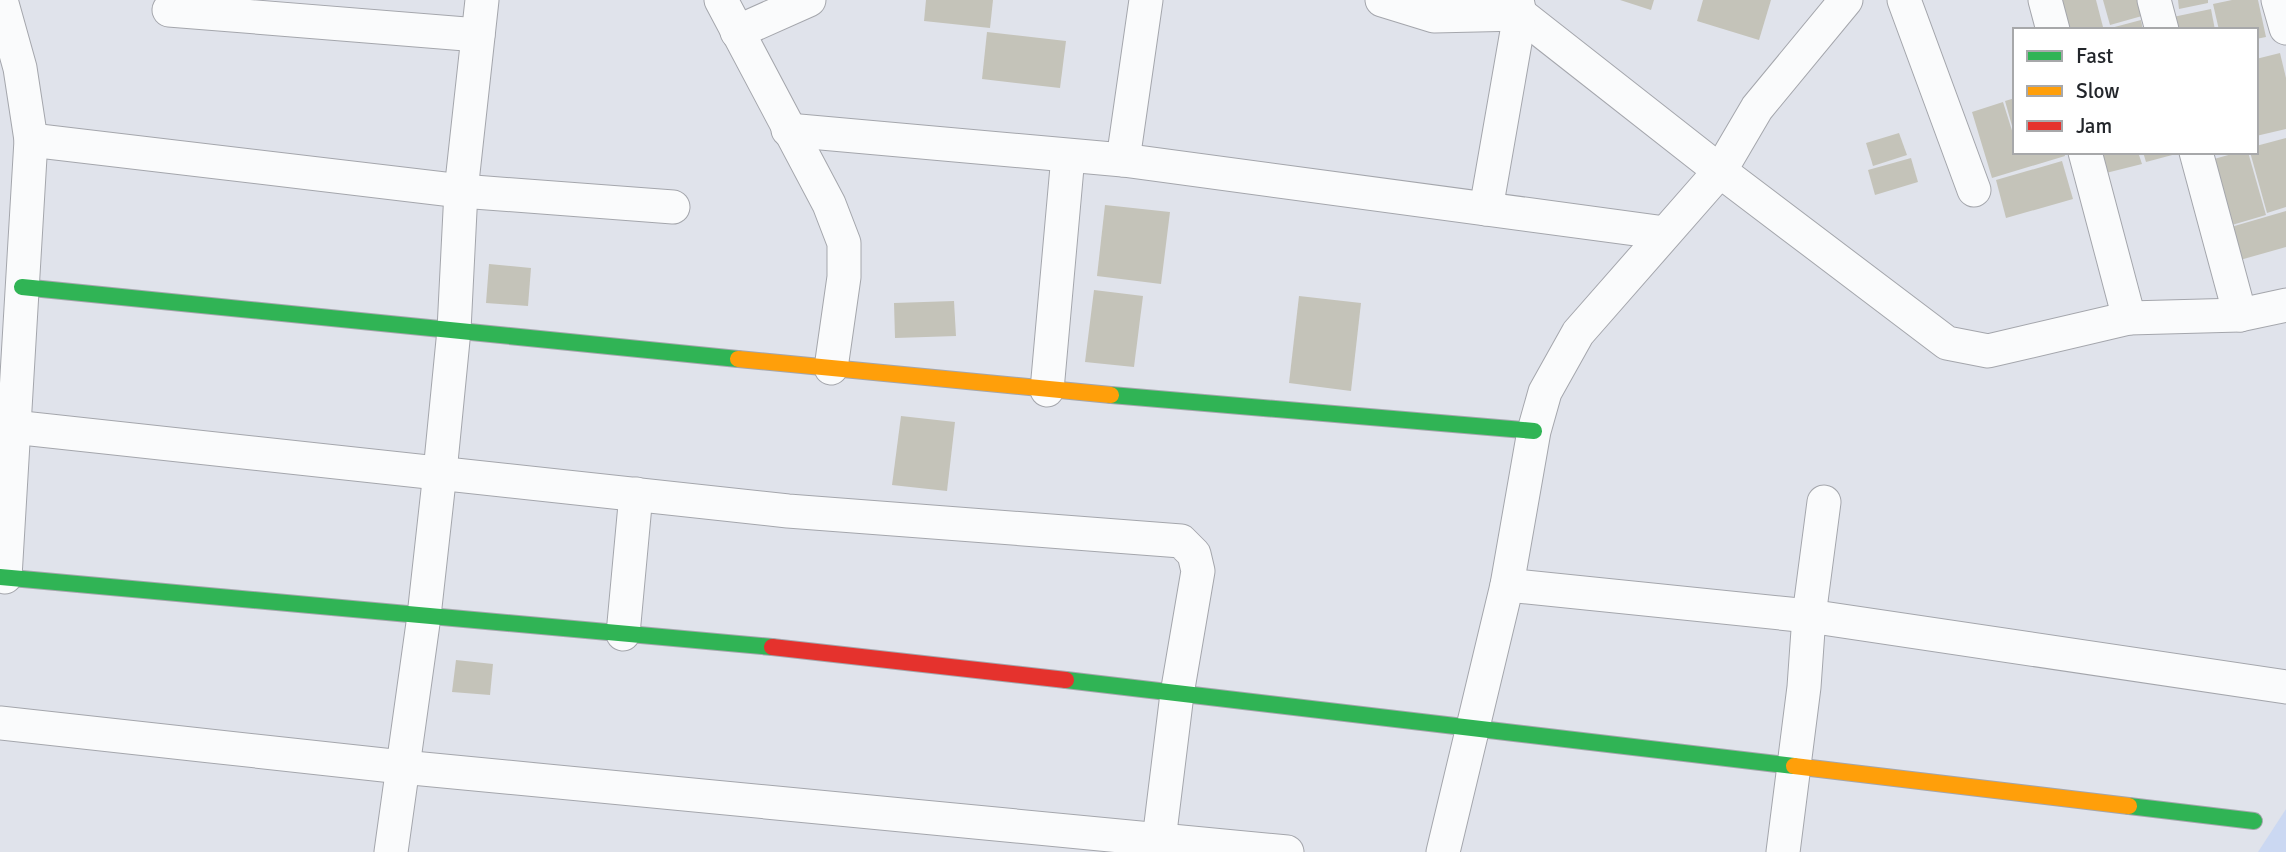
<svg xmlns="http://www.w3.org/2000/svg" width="2286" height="852" viewBox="0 0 2286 852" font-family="Signika,sans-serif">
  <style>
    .green { fill: #cbd8f2 }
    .building { fill: #c4c3b9 }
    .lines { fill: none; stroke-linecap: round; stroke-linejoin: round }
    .street-casing { stroke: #a4a6ac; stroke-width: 35 }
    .fast-casing { stroke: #a4a6ac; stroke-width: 18 }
    .slow-casing { stroke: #a4a6ac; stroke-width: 18 }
    .jam-casing { stroke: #a4a6ac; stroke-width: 18 }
    .street { stroke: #fafbfc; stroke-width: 33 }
    .fast { stroke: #30b455; stroke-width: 16 }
    .slow { stroke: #ff9f0a; stroke-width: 16 }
    .jam { stroke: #e5322d; stroke-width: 16 }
  </style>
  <rect width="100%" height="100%" fill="#e0e3eb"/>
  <!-- green -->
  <path class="green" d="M2286 809V852H2258Z"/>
  <!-- building -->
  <g class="building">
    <path d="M926 0H993L990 28 924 21Z"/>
    <path d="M1620 0H1654L1651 10Z"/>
    <path d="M1703 0H1771L1759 40 1697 21Z"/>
    <path d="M2060 0H2096L2103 27 2094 30H2068Z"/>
    <path d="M2103 0H2138L2142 16 2110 25Z"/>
    <path d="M2178 0H2208V3L2179 9Z"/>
    <path d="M2232 0H2258L2266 37 2256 39V30H2219L2213 4Z"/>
    <path d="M2211 9 2215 30H2176L2173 17Z"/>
    <path d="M2141 20 2143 30H2107V29Z"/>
    <path d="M987 32 1066 41 1060 88 982 79Z"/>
    <path d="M2280 53 2286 78V129L2256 136V59Z"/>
    <path d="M2015 98V133H2014L2005 101Z"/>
    <path d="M2003 102 2015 140V152H2064L2065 156 1992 178 1972 112Z"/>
    <path d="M1899 133 1907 155 1873 166 1866 143Z"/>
    <path d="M2286 138V207L2267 213 2250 152H2256V146Z"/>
    <path d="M2100 152H2138L2142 164 2106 173Z"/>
    <path d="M2143 152H2175L2176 154 2146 162Z"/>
    <path d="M2239 152H2248L2266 215 2232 225 2214 159Z"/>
    <path d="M1911 158 1918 182 1875 195 1868 170Z"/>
    <path d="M2062 161 2073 199 2006 218 1996 180Z"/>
    <path d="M1105 205 1170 212 1161 284 1097 276Z"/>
    <path d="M2286 211V247L2240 260 2231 227Z"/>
    <path d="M489 264 531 268 528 306 486 303Z"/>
    <path d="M1094 290 1143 296 1134 367 1085 362Z"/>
    <path d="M1299 296 1361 303 1351 391 1289 383Z"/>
    <path d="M954 301 956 336 895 338 894 303Z"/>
    <path d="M901 416 955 422 947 491 892 485Z"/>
    <path d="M456 660 493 664 490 695 452 692Z"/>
  </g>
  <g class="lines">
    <defs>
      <g id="street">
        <path d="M1 0 20 68 31 140 5 577"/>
        <path d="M721 0 829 204 844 243V277L831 368"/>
        <path d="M1382 0 1434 16 1520 14 1720 171 1947 343 1988 351 2129 318 2240 315 2286 305"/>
        <path d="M1904 0 1974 190"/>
        <path d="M2045 0 2053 30"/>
        <path d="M2154 0 2162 30"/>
        <path d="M2278 0 2286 28"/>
        <path d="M169 10 478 35"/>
        <path d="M737 32 809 0"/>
        <path d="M788 130 1123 160 1665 233"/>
        <path d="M31 140 461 191 673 207"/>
        <path d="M2085 152 2129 318"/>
        <path d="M2196 152 2240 315"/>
        <path d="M1123 160 1146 0"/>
        <path d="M1486 209 1520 14 1517 0"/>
        <path d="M1047 390 1068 156"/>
        <path d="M13 427 788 511 1181 541 1194 554 1198 571 1177 694 1159 840"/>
        <path d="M1507 585 1809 616 2286 687"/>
        <path d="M623 634 636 494"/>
        <path d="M0 723 402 767 1287 852"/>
        <path d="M391 852 424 616 440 472 454 330 461 191 482 0"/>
        <path d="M1443 852 1507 585 1534 431 1545 392 1578 333 1720 171 1757 108 1846 0"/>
        <path d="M1783 852 1804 687 1809 616 1824 502"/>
      </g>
      <g id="fast">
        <path d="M22 287 738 359"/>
        <path d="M1111 395 1534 431"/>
        <path d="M0 577 772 647"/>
        <path d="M1066 680 1794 766"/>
        <path d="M2129 806 2254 821"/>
      </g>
      <g id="slow">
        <path d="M738 359 1111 395"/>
        <path d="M1794 766 2129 806"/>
      </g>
      <path id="jam" d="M772 647 1066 680"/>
    </defs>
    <!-- street casing -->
    <use href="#street" class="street-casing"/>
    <!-- fast casing -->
    <use href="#fast" class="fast-casing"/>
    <!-- slow casing -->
    <use href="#slow" class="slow-casing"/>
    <!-- jam casing -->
    <use href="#jam" class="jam-casing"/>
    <!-- street -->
    <use href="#street" class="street"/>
    <!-- fast -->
    <use href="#fast" class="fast"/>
    <!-- slow -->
    <use href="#slow" class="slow"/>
    <!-- jam -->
    <use href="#jam" class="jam"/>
  </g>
  <!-- legend -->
  <rect x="2013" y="28" width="245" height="126" fill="#ffffff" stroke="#a7a8aa" stroke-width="2"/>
  <rect x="2027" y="51" width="35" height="10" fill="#30b455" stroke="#a7a8aa" stroke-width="2"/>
  <text x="2076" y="63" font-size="21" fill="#23262b">Fast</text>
  <rect x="2027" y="86" width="35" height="10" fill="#ff9f0a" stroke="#a7a8aa" stroke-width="2"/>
  <text x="2076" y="98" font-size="21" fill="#23262b">Slow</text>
  <rect x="2027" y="121" width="35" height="10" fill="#e5322d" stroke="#a7a8aa" stroke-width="2"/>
  <text x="2076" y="133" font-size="21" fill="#23262b">Jam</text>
</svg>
